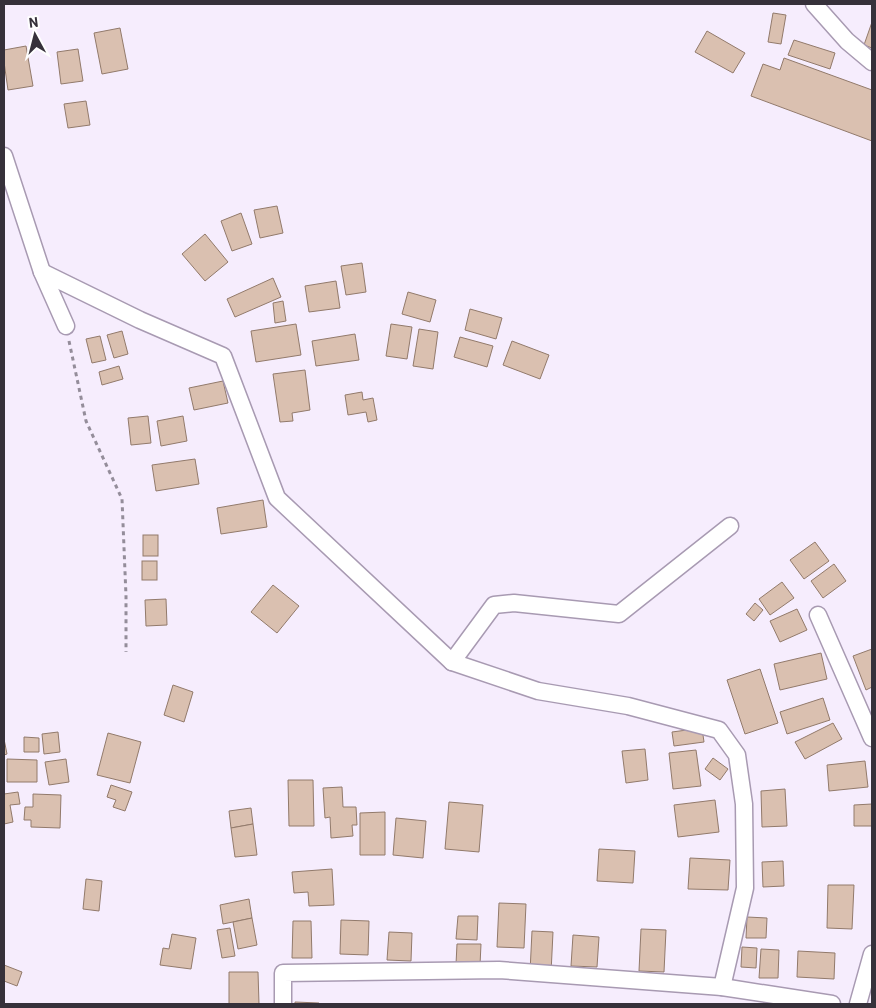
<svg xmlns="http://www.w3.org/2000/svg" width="876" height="1008" viewBox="0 0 876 1008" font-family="Barlow,sans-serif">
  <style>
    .building { fill: #dac0b0; stroke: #927a6b }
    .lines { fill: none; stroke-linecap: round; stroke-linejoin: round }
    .minor-casing { stroke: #a89ab2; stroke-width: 19 }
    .path { stroke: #948d9a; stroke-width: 3; stroke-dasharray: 4 4; stroke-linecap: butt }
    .minor { stroke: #fff; stroke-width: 16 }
  </style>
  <rect width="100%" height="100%" fill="#f6edfd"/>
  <!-- building -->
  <g class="building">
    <path d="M773 13 786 15 781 44 768 42Z"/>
    <path d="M872 22V48L864 45Z"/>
    <path d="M120 28 128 69 102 74 94 33Z"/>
    <path d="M707 31 745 53 733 73 695 52Z"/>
    <path d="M794 40 835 53 830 69 788 55Z"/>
    <path d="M26 46 33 86 8 90 4 62V50Z"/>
    <path d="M78 49 83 81 61 84 57 52Z"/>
    <path d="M784 58 872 90V141L751 96 763 64 780 70Z"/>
    <path d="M86 101 90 125 68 128 64 104Z"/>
    <path d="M277 206 283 233 260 238 254 210Z"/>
    <path d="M241 213 252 244 232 251 221 221Z"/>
    <path d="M205 234 228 262 205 281 182 254Z"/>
    <path d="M362 263 366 292 346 295 341 266Z"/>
    <path d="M273 278 281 297 235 317 227 299Z"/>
    <path d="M336 281 340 308 309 312 305 286Z"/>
    <path d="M408 292 436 300 430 322 402 314Z"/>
    <path d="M283 301 286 321 275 323 273 303Z"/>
    <path d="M470 309 502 318 496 339 465 330Z"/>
    <path d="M296 324 301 355 256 362 251 331Z"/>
    <path d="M391 324 412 327 407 359 386 356Z"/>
    <path d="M419 329 438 332 433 369 413 366Z"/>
    <path d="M122 331 128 354 114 358 107 335Z"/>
    <path d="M355 334 359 360 316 366 312 341Z"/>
    <path d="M100 336 106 360 92 363 86 339Z"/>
    <path d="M460 337 493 346 487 367 454 357Z"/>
    <path d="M512 341 549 355 540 379 503 365Z"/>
    <path d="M119 366 123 379 102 385 99 372Z"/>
    <path d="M305 370 310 410 292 413 293 421 280 422 273 374Z"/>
    <path d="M223 381 228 403 194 410 189 388Z"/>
    <path d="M362 392 363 400 373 398 377 420 368 422 366 412 348 415 345 395Z"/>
    <path d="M148 416 151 443 131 445 128 418Z"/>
    <path d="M183 416 187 441 161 446 157 421Z"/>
    <path d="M195 459 199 484 156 491 152 465Z"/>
    <path d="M263 500 267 527 221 534 217 508Z"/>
    <rect x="143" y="535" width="15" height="21"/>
    <path d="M815 542 829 561 804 579 790 560Z"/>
    <rect x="142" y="561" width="15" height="19"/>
    <path d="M834 564 846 581 823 598 811 581Z"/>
    <path d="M782 582 794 598 770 615 759 599Z"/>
    <path d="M273 585 299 606 277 633 251 612Z"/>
    <path d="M166 599 167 625 146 626 145 600Z"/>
    <path d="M755 603 763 610 754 621 746 614Z"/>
    <path d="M797 609 807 630 780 642 770 621Z"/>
    <path d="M872 649V687L866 690 853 656Z"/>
    <path d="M821 653 827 679 780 690 774 664Z"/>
    <path d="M760 669 778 723 745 734 727 680Z"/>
    <path d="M173 685 193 692 184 722 164 715Z"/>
    <path d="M823 698 830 720 787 734 780 712Z"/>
    <path d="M833 723 842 739 805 759 795 742Z"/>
    <path d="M702 728 704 742 674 746 672 732Z"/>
    <path d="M58 732 60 752 44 754 42 734Z"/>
    <path d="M108 733 141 742 130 783 97 775Z"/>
    <path d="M24 737 39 738V752H24Z"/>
    <path d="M4 739 7 754 4 755Z"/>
    <path d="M645 749 648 780 626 783 622 751Z"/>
    <path d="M696 750 701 786 673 789 669 753Z"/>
    <path d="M713 758 728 769 720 780 705 769Z"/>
    <path d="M7 759 37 760V782H7Z"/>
    <path d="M66 759 69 782 49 785 45 762Z"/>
    <path d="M865 761 868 787 829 791 827 765Z"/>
    <path d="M288 780H313L314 826H289Z"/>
    <path d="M111 785 132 792 125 811 113 807 116 800 107 797Z"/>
    <path d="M342 787 343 807H356L357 825H352L353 836 331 838 330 817 325 818 323 788Z"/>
    <path d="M785 789 787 826 762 827 761 791Z"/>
    <path d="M18 792 20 804 10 805 13 822 4 824V794Z"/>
    <path d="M33 794 61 795 60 828 31 827V820H24L25 807H33Z"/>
    <path d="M715 800 719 832 678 837 674 805Z"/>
    <path d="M449 802 483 805 479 852 445 849Z"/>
    <path d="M872 804V826H854V805Z"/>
    <path d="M251 808 253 824 231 828 229 811Z"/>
    <path d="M385 812V855H360V813Z"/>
    <path d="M396 818 426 821 423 858 393 855Z"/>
    <path d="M253 824 257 855 235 857 231 828Z"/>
    <path d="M599 849 635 851 633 883 597 881Z"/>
    <path d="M690 858 730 860 728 890 688 889Z"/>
    <path d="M783 861 784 886 763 887 762 862Z"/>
    <path d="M332 869 334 905 309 906 308 892 294 893 292 872Z"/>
    <path d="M86 879 102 881 99 911 83 909Z"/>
    <path d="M828 885H854L852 929 827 928Z"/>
    <path d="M249 899 252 918 223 924 220 905Z"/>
    <path d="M499 903 526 904 524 948 497 947Z"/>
    <path d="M458 916H478L477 940 456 939Z"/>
    <path d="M747 917 767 918 766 938H746Z"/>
    <path d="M252 918 257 945 238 949 233 922Z"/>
    <path d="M341 920 369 921 368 955 340 954Z"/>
    <path d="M293 921H311L312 958H292Z"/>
    <path d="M230 928 235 956 222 958 217 930Z"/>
    <path d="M641 929 666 930 664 972 639 971Z"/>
    <path d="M532 931 553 932 551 973 530 972Z"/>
    <path d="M389 932 412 933 411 961 387 960Z"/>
    <path d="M172 934 196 938 191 969 160 965 163 948 169 949Z"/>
    <path d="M573 935 599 937 597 967 571 966Z"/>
    <path d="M457 944H481L480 965 456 964Z"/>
    <path d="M742 947 757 948 756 968 741 967Z"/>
    <path d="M761 949 779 950 778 978H759Z"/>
    <path d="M798 951 835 953 834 979 797 977Z"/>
    <path d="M4 965 22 972 17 986 4 981Z"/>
    <path d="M229 972H258L259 1004H229Z"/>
    <path d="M295 1002 319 1003V1004H295Z"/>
  </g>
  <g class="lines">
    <defs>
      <g id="minor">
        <path d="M814 4 847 41 872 62"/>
        <path d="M4 156 42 272 66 326"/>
        <path d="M42 272 140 320 223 356 277 498 452 662 538 691 628 706 719 730 737 755 744 804 745 888 722 987"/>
        <path d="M818 615 872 738"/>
        <path d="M452 662 494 605 514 603 619 614 730 526"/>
        <path d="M283 1004V973L499 970 722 987 832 1004"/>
        <path d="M858 1004 872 954"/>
      </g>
    </defs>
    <!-- minor casing -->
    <use href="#minor" class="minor-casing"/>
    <!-- path -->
    <path class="path" d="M69 341 86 421 122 499 126 596V652"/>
    <!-- minor -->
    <use href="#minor" class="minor"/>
  </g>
  <!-- border -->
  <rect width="876" height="1008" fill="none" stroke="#36313a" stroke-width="10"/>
  <!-- north arrow -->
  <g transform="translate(35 35) rotate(353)" stroke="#fefefe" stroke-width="4" paint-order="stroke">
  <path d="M0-4L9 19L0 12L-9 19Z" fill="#36313a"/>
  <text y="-8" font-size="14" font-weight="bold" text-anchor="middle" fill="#36313a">N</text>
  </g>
</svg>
